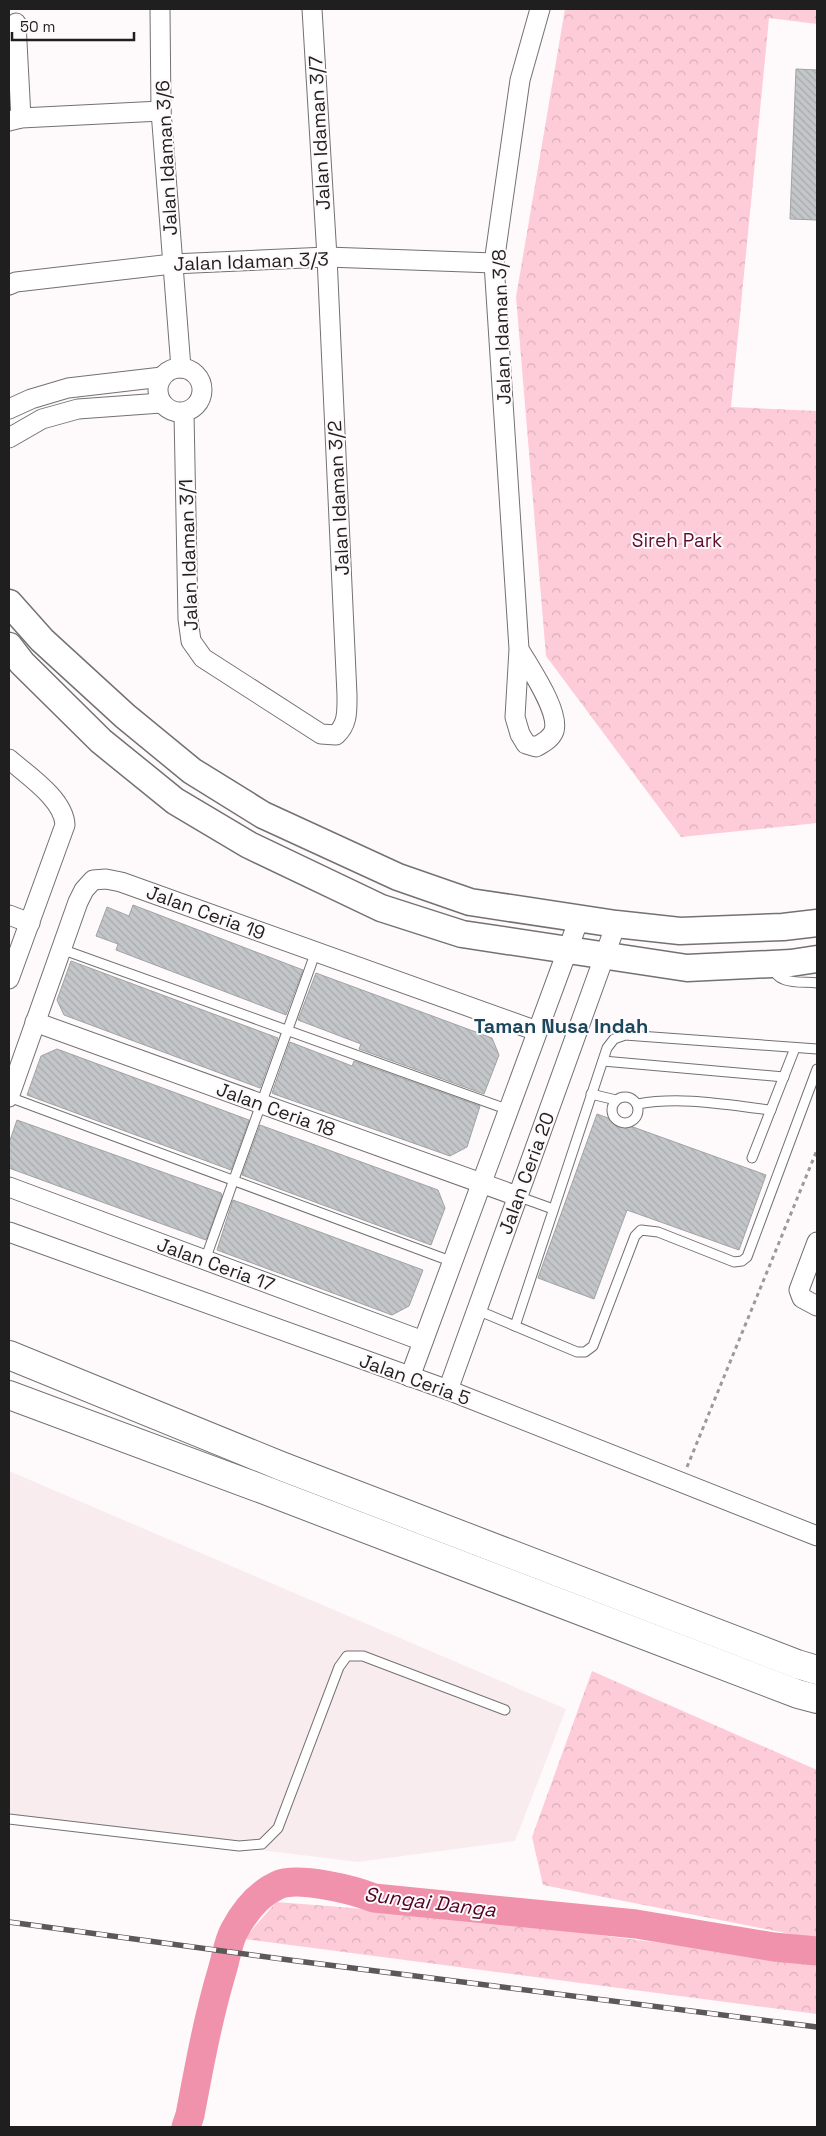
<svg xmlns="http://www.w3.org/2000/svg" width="826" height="2136" viewBox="0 0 826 2136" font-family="'Space Grotesk',sans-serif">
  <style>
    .built { fill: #f9ecef }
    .forest { fill: url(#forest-crowns) }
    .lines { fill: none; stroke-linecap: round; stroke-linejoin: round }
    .river { stroke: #f092ac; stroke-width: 29 }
    .building { fill: url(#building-back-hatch); stroke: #a0a3a4 }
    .service-casing { stroke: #747172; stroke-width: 11 }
    .minor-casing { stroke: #747172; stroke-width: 21 }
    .secondary-casing { stroke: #747172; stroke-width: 29 }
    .motorway-casing { stroke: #747172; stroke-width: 30 }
    .path { stroke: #9c999a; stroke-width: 3; stroke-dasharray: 4 4; stroke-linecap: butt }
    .service { stroke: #fff; stroke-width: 9 }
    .minor { stroke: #fff; stroke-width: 19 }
    .secondary { stroke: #fff; stroke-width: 26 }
    .motorway { stroke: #fff; stroke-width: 28 }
    .rail-casing { stroke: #5a5858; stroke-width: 5.5 }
    .rail { stroke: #fefafb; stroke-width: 4; stroke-dasharray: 11; stroke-linecap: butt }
    .labels { text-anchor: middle; stroke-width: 4; stroke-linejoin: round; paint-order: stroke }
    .street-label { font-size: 19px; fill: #201f1f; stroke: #fefafb }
    .park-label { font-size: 19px; fill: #610f30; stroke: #fefafb }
    .neighbourhood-label { font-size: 20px; font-weight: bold; fill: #1b475c; stroke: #fefafb }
    .water-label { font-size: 20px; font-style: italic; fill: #520024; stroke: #fefafb }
  </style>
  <defs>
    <pattern id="forest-crowns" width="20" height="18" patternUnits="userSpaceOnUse" patternTransform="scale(1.25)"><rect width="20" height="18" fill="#feccd8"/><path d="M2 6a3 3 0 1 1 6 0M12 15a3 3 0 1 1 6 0" fill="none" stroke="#d9afb9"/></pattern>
    <pattern id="building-back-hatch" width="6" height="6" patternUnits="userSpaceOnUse" patternTransform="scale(1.25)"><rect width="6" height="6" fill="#c4c7c9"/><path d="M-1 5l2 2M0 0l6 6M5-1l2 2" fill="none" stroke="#a8aaac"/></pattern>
  </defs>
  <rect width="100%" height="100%" fill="#fefafb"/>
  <!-- built -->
  <path class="built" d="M9 1471 566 1709 515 1841 358 1862 9 1819Z"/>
  <!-- forest -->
  <g class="forest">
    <path d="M565 9H817V24L769 18 731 407 817 411V823L681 837 546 656 516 297Z"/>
    <path d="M592 1671 817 1770V1937L801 1936 543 1885 532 1837Z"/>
    <path d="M276 1902C458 1915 637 1939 817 1964V2014L244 1939Z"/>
  </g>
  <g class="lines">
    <!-- river -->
    <path class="river" d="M186 2127 190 2115C199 2067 208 2018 222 1971 226 1958 228 1942 234 1931 244 1912 258 1894 278 1885 298 1876 354 1890 374 1898L636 1924 774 1947 817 1951"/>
  </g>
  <!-- building -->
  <g class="building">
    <path d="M796 69 817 70V220L790 219Z"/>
    <path d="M133 905 303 970 286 1015 116 950 118 944 96 936 107 907 129 916Z"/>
    <path d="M71 961 278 1038 260 1088 64 1015 57 1000Z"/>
    <path d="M316 973 492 1038 499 1055 484 1094 359 1049 361 1044 298 1020Z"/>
    <path d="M290 1042 352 1066 354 1061 480 1106 467 1147 450 1156 274 1094 272 1093Z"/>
    <path d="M57 1049 249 1120 231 1170 27 1095 41 1056Z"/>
    <path d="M597 1114 766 1175 739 1250 627 1210 594 1299 538 1278Z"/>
    <path d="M17 1120 221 1193 222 1196 206 1240 9 1168V1143Z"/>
    <path d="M260 1125 438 1190 445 1208 431 1245 242 1175Z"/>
    <path d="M233 1200 423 1270 409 1306 392 1315 217 1250Z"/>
  </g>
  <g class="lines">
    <defs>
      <g id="service">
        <path d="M61 949 509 1110"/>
        <path d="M773 966C776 986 802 981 817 983"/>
        <path d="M603 1061 784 1077"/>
        <path d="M591 1094 616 1100"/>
        <circle cx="625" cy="1110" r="13"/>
        <path d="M9 1097 453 1262"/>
        <path d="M638 1104C681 1096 727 1105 771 1110"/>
        <path d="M752 1158 795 1048"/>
        <path d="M517 1196 553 1209"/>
        <path d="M205 1260 316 951"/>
        <path d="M477 1310 577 1352H585L593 1346 635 1236 641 1230 658 1232 734 1262 742 1261 747 1257 817 1069"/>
        <path d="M515 1326 607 1048 614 1039 625 1035 817 1049"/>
        <path d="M9 1819 239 1846 262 1844 278 1828 339 1667 347 1656H363L505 1710"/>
      </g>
      <g id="minor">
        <path d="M160 9 161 111 181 368"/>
        <path d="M16 23 21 118"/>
        <path d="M9 121 21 118 161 111"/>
        <path d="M9 285 16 282 172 264 327 257 494 263"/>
        <circle cx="180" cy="390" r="22"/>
        <path d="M9 409 31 399 68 388 162 377"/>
        <path d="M184 413 188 619 191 641 203 658 321 734 336 735C348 724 347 711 347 695L327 257 312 9"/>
        <path d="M9 438 42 419 78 409 161 403"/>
        <path d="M519 649C529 667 560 711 554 731 551 739 543 743 536 747L526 744 520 734 515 717 519 649 494 263 520 80 540 9"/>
        <path d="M9 759C27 775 64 799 65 825L9 979"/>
        <path d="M9 915 30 923"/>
        <path d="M35 1022 517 1196"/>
        <path d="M9 1097 78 902 84 890 93 880 106 879 121 882 537 1031"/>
        <path d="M9 1187 423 1341"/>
        <path d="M9 1232 448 1390 817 1536"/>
        <path d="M817 1242 799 1290 802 1298 817 1306"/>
        <path d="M410 1377 579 919"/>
        <path d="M448 1390 616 924"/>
      </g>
      <g id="secondary">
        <path d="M9 603 42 640 125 716 192 771 263 815 398 877 470 902 616 924 680 931 783 927 817 923"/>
        <path d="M9 646 22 663 101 741 175 801 249 845 381 908 462 934 687 968 791 963 817 959"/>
      </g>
      <g id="motorway">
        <path d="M9 1355 281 1466 797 1664 817 1670"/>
        <path d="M9 1395 262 1489 798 1694 817 1699"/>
      </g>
    </defs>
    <!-- service casing -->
    <use href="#service" class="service-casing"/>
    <!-- minor casing -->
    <use href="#minor" class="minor-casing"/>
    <!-- secondary casing -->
    <use href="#secondary" class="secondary-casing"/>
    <!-- motorway casing -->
    <use href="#motorway" class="motorway-casing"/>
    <!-- path -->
    <path class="path" d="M687 1467 817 1150"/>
    <!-- service -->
    <use href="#service" class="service"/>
    <!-- minor -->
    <use href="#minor" class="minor"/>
    <!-- secondary -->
    <use href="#secondary" class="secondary"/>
    <!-- motorway -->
    <use href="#motorway" class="motorway"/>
    <defs>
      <path id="rail" d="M9 1922 297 1961 817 2027"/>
    </defs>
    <!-- rail casing -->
    <use href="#rail" class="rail-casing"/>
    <!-- rail -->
    <use href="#rail" class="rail"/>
  </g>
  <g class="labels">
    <!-- street labels -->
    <g class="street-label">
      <text transform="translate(319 133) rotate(-93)" y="7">Jalan Idaman 3/7</text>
      <text transform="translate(166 158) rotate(-93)" y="7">Jalan Idaman 3/6</text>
      <text transform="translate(251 261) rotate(-2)" y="7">Jalan Idaman 3/3</text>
      <text transform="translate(501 327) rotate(-92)" y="7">Jalan Idaman 3/8</text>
      <text transform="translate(338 498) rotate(-93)" y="7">Jalan Idaman 3/2</text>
      <text transform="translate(188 555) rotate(-92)" y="7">Jalan Idaman 3/1</text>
      <text transform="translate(206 912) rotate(20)" y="7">Jalan Ceria 19</text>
      <text transform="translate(276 1109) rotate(20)" y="7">Jalan Ceria 18</text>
      <text transform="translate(526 1173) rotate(-70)" y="7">Jalan Ceria 20</text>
      <text transform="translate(216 1264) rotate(20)" y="7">Jalan Ceria 17</text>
      <text transform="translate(415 1379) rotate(20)" y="7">Jalan Ceria 5</text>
    </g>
    <!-- park labels -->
    <g class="park-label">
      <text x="677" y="547">Sireh Park</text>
    </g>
    <!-- neighbourhood labels -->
    <g class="neighbourhood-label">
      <text x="561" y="1033">Taman Nusa Indah</text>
    </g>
    <!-- water labels -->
    <g class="water-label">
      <text transform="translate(430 1902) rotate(7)" y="7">Sungai Danga</text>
    </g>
  </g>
  <!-- border -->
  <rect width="826" height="2136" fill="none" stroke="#201f1f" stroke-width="20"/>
  <!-- scale -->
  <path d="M12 32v8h122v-8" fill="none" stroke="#201f1f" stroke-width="2.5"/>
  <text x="20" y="32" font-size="15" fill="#201f1f" stroke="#fefafb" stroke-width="4" paint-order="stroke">50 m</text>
</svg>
